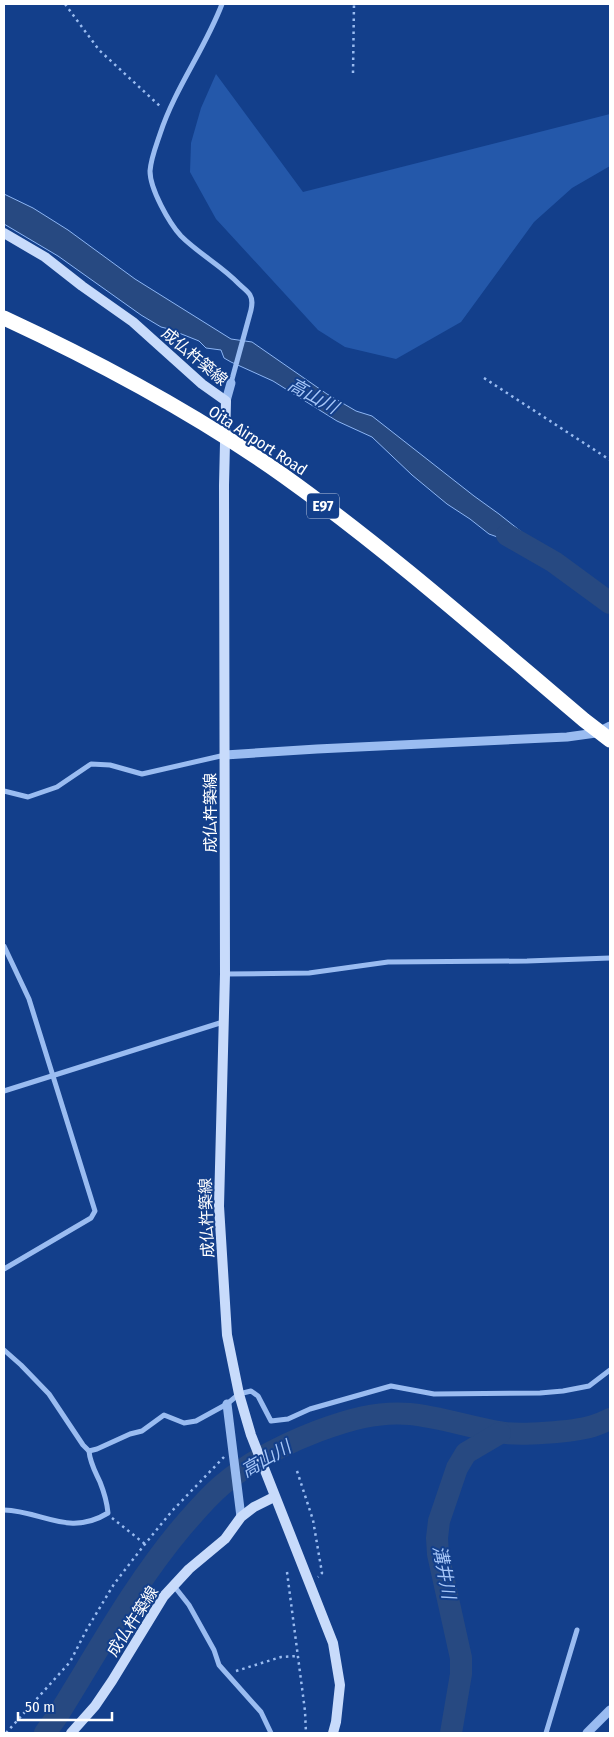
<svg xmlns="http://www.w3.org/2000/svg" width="614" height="1737" viewBox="0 0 614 1737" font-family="'Fira Sans Condensed','Noto Sans JP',sans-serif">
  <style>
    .green { fill: #2458aa }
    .water { fill: #274981; stroke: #8cb5f4 }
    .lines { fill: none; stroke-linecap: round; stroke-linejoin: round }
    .river { stroke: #274981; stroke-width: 22 }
    .path { stroke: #9abcf1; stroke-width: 2.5; stroke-dasharray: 2.5 4; stroke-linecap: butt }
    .minor { stroke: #9abcf1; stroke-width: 5 }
    .tertiary { stroke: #9abcf1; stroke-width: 9 }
    .secondary { stroke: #c8dbfb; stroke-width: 10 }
    .motorway-bridge { stroke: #fff; stroke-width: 15 }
    .labels { text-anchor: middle; stroke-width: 4; stroke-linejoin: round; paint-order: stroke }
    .shield { fill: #133f8b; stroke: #b8c5dc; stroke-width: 1 }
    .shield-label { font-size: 15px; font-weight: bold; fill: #fff }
    .street-label { font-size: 16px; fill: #fff; stroke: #133f8b }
    .water-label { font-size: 18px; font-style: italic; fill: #a6c6f8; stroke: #133f8b }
  </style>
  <rect width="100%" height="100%" fill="#133f8b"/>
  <!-- green -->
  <path class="green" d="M216 74 303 192 610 114V166L572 188 534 222 461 322 396 359 345 347 318 330 216 219 190 172 191 143 201 108Z"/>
  <!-- water -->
  <path class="water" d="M4 194 33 208 68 230 135 279 231 339 252 342 327 394 356 411 372 416 474 496 499 514 528 537 548 557 528 548 489 534 470 519 447 504 412 475 372 437 337 421 273 381 231 362 224 358 221 350 206 348 199 341 169 329 161 327 141 315 58 256 4 224Z"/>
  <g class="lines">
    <!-- river -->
    <g class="river">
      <path d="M507 535 554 562 610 603"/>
      <path d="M45 1733 58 1715C98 1651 134 1584 183 1526 195 1512 208 1497 222 1485 249 1462 284 1444 318 1431 348 1420 377 1411 410 1414 440 1417 469 1427 499 1432 517 1436 574 1432 593 1426 599 1424 604 1422 610 1419"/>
      <path d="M451 1733 461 1674V1658L438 1554 437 1538 439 1521 457 1468 466 1453 500 1433"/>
    </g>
    <!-- path -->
    <g class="path">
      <path d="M65 4 99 50 162 108"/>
      <path d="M353 73 354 4"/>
      <path d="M484 378 610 460"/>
      <path d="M297 1471 313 1520 322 1573 318 1577"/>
      <path d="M112 1518 145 1544"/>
      <path d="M287 1572 305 1711 306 1733"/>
      <path d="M236 1671 281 1657 297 1656"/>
      <path d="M6 1733 70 1662 87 1629 114 1584 145 1544 172 1511 224 1457"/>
    </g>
    <!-- minor -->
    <g class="minor">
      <path d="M222 4C205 49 175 88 160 134 156 146 151 158 150 171 150 189 169 223 181 236 199 254 222 266 239 284 243 288 248 291 250 295 253 300 252 305 251 310L231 383"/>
      <path d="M4 791 28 797 57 787 91 764 110 765 142 774 225 755"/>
      <path d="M4 946 29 999 95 1211 91 1218 4 1269"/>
      <path d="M225 974 309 973 388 962 527 961 610 958"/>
      <path d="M4 1091 223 1022"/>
      <path d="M4 1350 21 1365 49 1394 83 1445 89 1451 97 1449 130 1434 142 1431 164 1415 184 1423 196 1421 227 1404 239 1394 251 1391 258 1396 271 1421 288 1419 310 1409 391 1386 434 1394 540 1393 563 1391 589 1386 610 1370"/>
      <path d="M4 1510C42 1511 69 1537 108 1513 107 1502 104 1492 100 1482 95 1471 90 1463 89 1451"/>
      <path d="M174 1586 189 1605 214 1650 219 1665 261 1712 271 1733"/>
      <path d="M546 1733 577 1630"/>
    </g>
    <!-- tertiary -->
    <g class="tertiary">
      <path d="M226 401 231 383"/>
      <path d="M225 755 317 749 567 737 596 733 610 726"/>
      <path d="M227 1404 241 1517"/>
      <path d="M587 1733 610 1710"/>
    </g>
    <!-- secondary -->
    <g class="secondary">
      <path d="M4 233 45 257 82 286 133 322 202 384 226 401 224 485 225 974 219 1206 227 1335 239 1394 251 1435 333 1643 340 1685 336 1722 333 1733"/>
      <path d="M71 1733 95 1706 112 1681 164 1596 189 1569 225 1539 241 1517 254 1507 274 1497"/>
    </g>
    <!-- motorway-bridge -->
    <path class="motorway-bridge" d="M4 318C101 363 196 414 284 476 389 551 486 637 584 720L610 740"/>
  </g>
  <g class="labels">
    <!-- shield labels -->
    <rect class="shield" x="307" y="493.5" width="32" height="25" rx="4"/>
    <g class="shield-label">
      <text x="323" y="511">E97</text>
    </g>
    <!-- street labels -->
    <g class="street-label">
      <text transform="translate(195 356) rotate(40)" y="6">成仏杵築線</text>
      <text transform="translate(258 440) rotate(33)" y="6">Oita Airport Road</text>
      <text transform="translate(210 813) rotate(-90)" y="6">成仏杵築線</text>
      <text transform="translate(206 1218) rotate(-92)" y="6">成仏杵築線</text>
      <text transform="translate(132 1621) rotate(-57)" y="6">成仏杵築線</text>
    </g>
    <!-- water labels -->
    <g class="water-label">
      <text transform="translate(313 396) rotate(29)" y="6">高山川</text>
      <text transform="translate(266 1459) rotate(-30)" y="6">高山川</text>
      <text transform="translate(444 1572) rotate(79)" y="6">溝井川</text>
    </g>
  </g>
  <!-- border -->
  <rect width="614" height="1737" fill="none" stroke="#ffffff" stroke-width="10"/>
  <!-- scale -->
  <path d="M18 1712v8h94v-8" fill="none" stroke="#ffffff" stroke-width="2.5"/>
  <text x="25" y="1712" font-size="15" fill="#ffffff" stroke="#133f8b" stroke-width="4" paint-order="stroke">50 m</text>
</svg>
